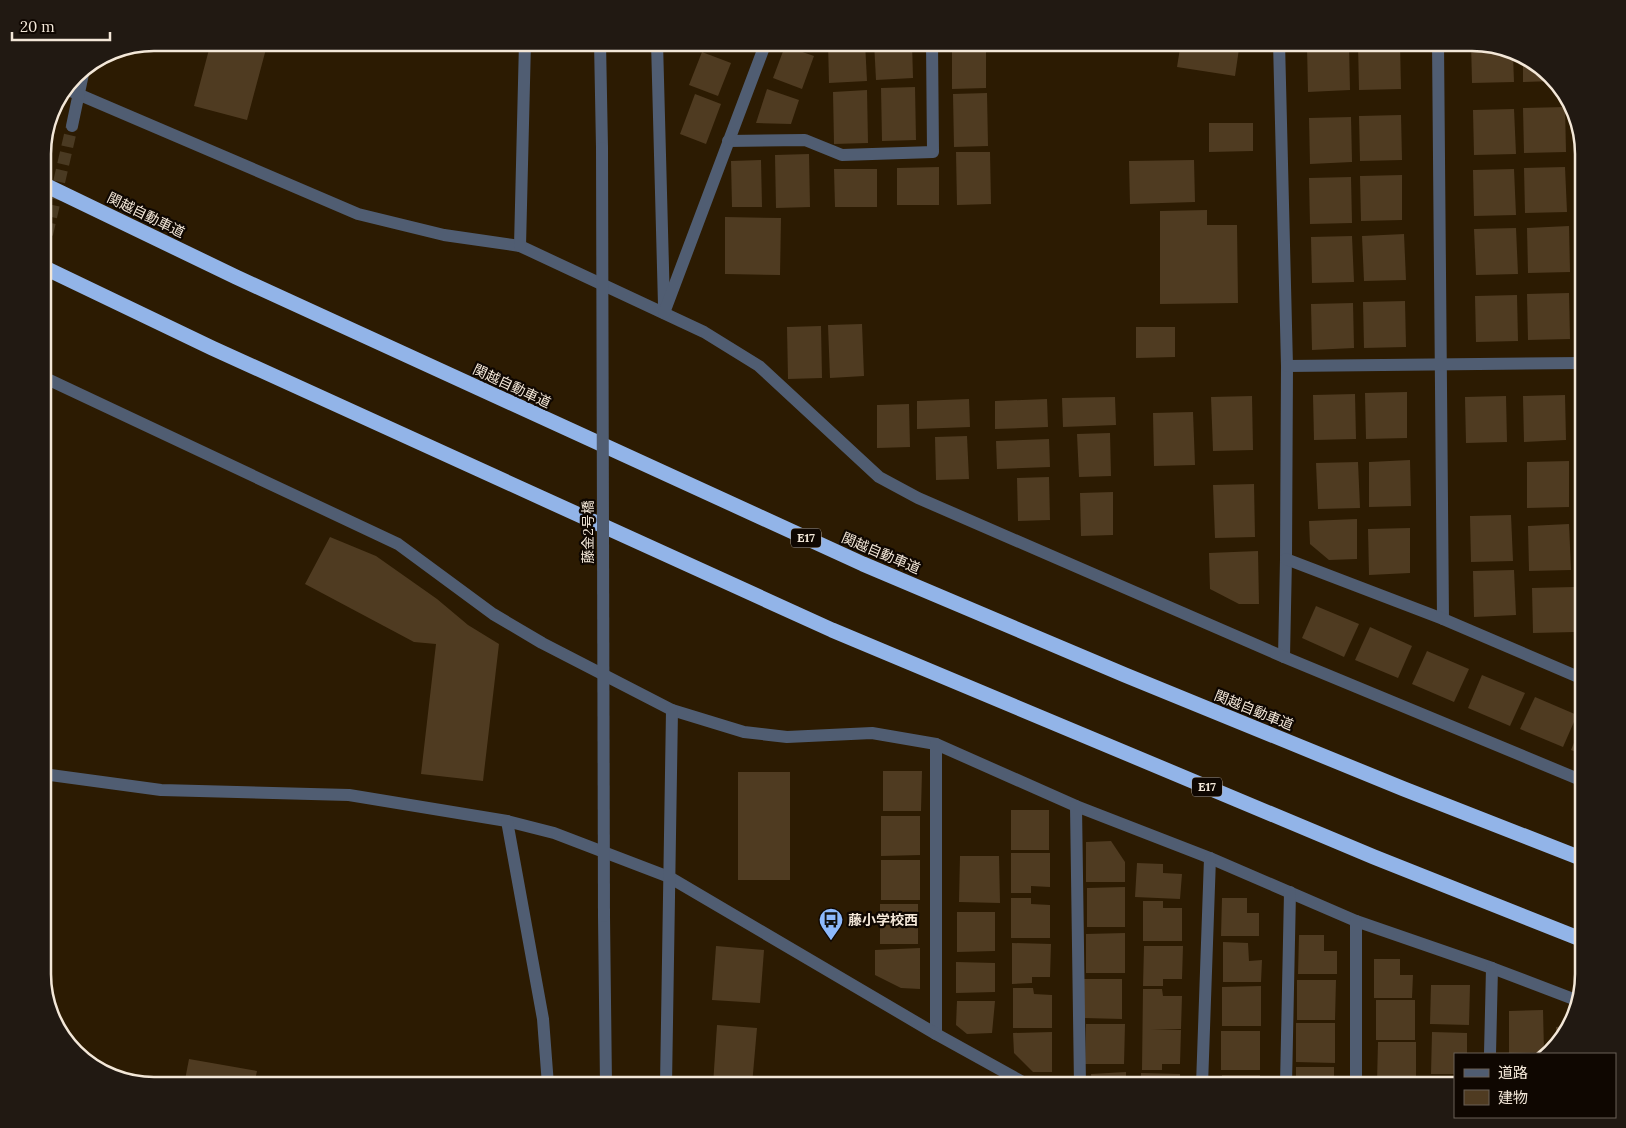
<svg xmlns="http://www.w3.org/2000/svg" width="1626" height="1128" viewBox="0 0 1626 1128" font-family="Lora,'Noto Sans JP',serif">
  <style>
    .building { fill: #4f3b21 }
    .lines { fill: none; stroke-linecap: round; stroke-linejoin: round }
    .minor-tunnel { stroke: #4a3a22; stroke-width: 12; stroke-dasharray: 12 6; stroke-linecap: butt }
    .minor { stroke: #505d72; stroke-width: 12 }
    .highway { stroke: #92b4e8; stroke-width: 15 }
    .minor-bridge { stroke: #505d72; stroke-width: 12 }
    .labels { text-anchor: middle; stroke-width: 4.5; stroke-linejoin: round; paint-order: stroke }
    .shield { fill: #0f0701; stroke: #afa498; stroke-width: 1 }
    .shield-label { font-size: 12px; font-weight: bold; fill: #f3e7d8 }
    .street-label { font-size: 14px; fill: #f3e7d8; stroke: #0f0701 }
    .poi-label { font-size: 14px; font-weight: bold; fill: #f3e7d8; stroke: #0f0701; text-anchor: start }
    .rim { fill: none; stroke: #f3e7d8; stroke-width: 2.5 }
  </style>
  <rect width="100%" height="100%" fill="#2c1b02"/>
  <!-- building -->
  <g class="building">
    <path d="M211 42H277L274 51 266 49 247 120 194 106Z"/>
    <path d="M795 42H821L817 51Z"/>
    <path d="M828 42H865L867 81 829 83Z"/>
    <path d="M874 42H912L913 78 876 80Z"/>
    <path d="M952 42H986V88L952 89Z"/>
    <path d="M1181 42H1240L1235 76 1177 67Z"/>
    <path d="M1471 42 1513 55 1514 82 1472 83Z"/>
    <path d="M1400 43 1401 89 1359 90 1358 44Z"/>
    <path d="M1349 45 1350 90 1308 92 1307 46Z"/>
    <path d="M785 46 814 56 802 89 773 78Z"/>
    <path d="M702 52 731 63 718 96 689 85Z"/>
    <path d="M1523 58 1534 61 1553 81 1523 82Z"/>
    <path d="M915 87 916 140 882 141 881 88Z"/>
    <path d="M767 89 799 100 791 124 756 123Z"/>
    <path d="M867 90 868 143 834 144 833 92Z"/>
    <path d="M987 93 988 146 954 147 953 94Z"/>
    <path d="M695 94 721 104 706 144 680 134Z"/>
    <path d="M1565 107 1566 152 1524 153 1523 108Z"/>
    <path d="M1514 109 1516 154 1474 155 1473 110Z"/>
    <path d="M1401 115 1402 160 1360 161 1359 116Z"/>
    <path d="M1351 117 1352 162 1310 164 1309 118Z"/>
    <path d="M1209 123H1253V151L1209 152Z"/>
    <path d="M956 152H990L991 204 957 205Z"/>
    <path d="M809 154 810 207 776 208 775 155Z"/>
    <path d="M761 160 762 207H732L731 161Z"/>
    <path d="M1194 160 1195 202 1130 204 1129 161Z"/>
    <path d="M939 167V205H897V168Z"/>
    <path d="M1565 167 1567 212 1525 213 1524 168Z"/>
    <path d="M834 169H877V207H835Z"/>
    <path d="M1514 169 1516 215 1474 216 1473 170Z"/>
    <path d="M1402 175V220L1361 221 1360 176Z"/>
    <path d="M1351 177 1352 223 1310 224 1309 178Z"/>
    <path d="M1207 210V225H1237L1238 303 1160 304V211Z"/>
    <path d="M725 217 781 218 780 275 725 274Z"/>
    <path d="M1569 226 1570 272 1528 273 1527 228Z"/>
    <path d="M1516 228 1518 274 1476 275 1474 229Z"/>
    <path d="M1404 234 1406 280 1364 281 1362 236Z"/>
    <path d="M1352 236 1354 282 1312 283 1311 237Z"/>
    <path d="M1569 293 1570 339 1528 340 1527 294Z"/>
    <path d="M1517 295 1518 341 1476 342 1475 296Z"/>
    <path d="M1405 301 1406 347 1364 348 1363 302Z"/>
    <path d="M1353 303 1354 348 1312 350 1311 304Z"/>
    <path d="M862 324 864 376 830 378 828 325Z"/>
    <path d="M821 326 822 378 788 379 787 327Z"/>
    <path d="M1136 327H1175V357L1136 358Z"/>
    <path d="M1407 392V438L1366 439 1365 393Z"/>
    <path d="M1355 394 1356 439 1314 440 1313 395Z"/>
    <path d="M1565 395 1566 440 1524 442 1523 396Z"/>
    <path d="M1252 396 1253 450 1213 451 1211 397Z"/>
    <path d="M1506 396 1507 442 1466 443 1465 397Z"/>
    <path d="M1115 397 1116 425 1063 427 1062 398Z"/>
    <path d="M969 399 970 427 917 429V401Z"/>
    <path d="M1047 399 1048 427 995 429V401Z"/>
    <path d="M909 404 910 447 877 448V405Z"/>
    <path d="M1193 412 1195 465 1154 466 1153 413Z"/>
    <path d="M1110 433 1111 476 1079 477 1077 434Z"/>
    <path d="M967 436 969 479 936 480 935 437Z"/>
    <path d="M1049 439 1050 467 997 469 996 441Z"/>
    <path d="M1410 460 1411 506 1369 507V462Z"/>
    <path d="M1569 461V507L1527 508V462Z"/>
    <path d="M1358 462 1360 508 1318 509 1316 463Z"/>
    <path d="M1049 477 1050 520 1018 521 1017 478Z"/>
    <path d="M1254 484 1255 537 1215 538 1213 485Z"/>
    <path d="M1113 492V535L1081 536 1080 493Z"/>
    <path d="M1511 515 1513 561 1471 562 1470 516Z"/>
    <path d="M1357 519V559L1329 560 1310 544 1309 521Z"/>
    <path d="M1569 524 1571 570 1529 571 1528 526Z"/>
    <path d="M1410 528V573L1369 575 1368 529Z"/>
    <path d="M330 537 376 556 437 599 468 625 499 644 483 781 421 774 436 644 414 642 305 584Z"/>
    <path d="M1258 551 1259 604H1239L1210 589 1209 553Z"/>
    <path d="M1514 570 1516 615 1474 617 1473 571Z"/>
    <path d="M1574 587 1575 632 1533 633 1532 588Z"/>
    <path d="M1316 606 1359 624 1344 657 1302 638Z"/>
    <path d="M1370 627 1412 646 1398 678 1355 660Z"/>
    <path d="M1427 651 1469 669 1454 702 1412 684Z"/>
    <path d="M1482 675 1525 693 1510 726 1468 708Z"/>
    <path d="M1535 697 1577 715 1563 747 1520 729Z"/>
    <path d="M1583 721V755L1571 750Z"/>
    <path d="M883 771H922L921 811H883Z"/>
    <rect x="738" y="772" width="52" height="108"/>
    <rect x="1011" y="810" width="38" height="40"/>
    <path d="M881 816H920V855L881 856Z"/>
    <path d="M1111 841 1125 862V882H1086V842Z"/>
    <path d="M1011 853H1050V887L1031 886V893H1011Z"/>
    <path d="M960 856H999L1000 903 959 902Z"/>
    <rect x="881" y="860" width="39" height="40"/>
    <path d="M1137 863 1163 864V873L1182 874 1180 899 1135 897Z"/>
    <path d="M1125 887V927H1087V888Z"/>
    <path d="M1011 898H1031V904L1050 905V938H1011Z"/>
    <path d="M1222 898H1247V913H1259V936H1221Z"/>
    <path d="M1143 901H1163V908H1182V941H1143Z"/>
    <rect x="880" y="904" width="38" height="40"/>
    <path d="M957 912H995V951L957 952Z"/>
    <path d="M1125 933V973H1086V934Z"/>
    <path d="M1299 935H1324V951H1337V974H1298Z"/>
    <path d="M1223 942 1248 943 1249 961 1262 960 1261 982H1223Z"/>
    <path d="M1012 943 1051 944 1050 977H1032V983L1012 984Z"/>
    <path d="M716 946 764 950 760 1003 712 1000Z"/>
    <path d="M1144 946H1183L1182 979H1163V986H1143Z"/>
    <path d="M920 948V989L901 988 875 975V950Z"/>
    <path d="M1374 959H1400V975H1413L1412 998H1374Z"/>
    <path d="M956 962 995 963V992L956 993Z"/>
    <path d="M1084 979H1122V1019L1084 1018Z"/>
    <path d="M1297 980H1336L1335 1020H1297Z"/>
    <path d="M1431 985H1470L1469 1025 1430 1024Z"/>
    <path d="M1261 986V1026H1222V987Z"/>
    <path d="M1013 988H1033L1034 994 1052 995V1028H1013Z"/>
    <path d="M1143 989H1162L1163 996H1182L1181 1029 1151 1030H1181L1180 1064H1162V1070H1142Z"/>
    <rect x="1376" y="1000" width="39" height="40"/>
    <path d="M957 1001H995L992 1033 967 1034 956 1025Z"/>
    <path d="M1543 1010 1544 1052 1509 1053V1011Z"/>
    <path d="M1296 1023H1335V1063L1296 1062Z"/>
    <path d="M1086 1024H1125L1124 1064H1085Z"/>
    <path d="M717 1025 757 1028 752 1085H713Z"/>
    <path d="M1568 1026 1565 1036 1556 1044V1027Z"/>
    <rect x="1221" y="1031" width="39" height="39"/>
    <path d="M1052 1032V1072H1033L1014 1053 1013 1033Z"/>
    <path d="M1432 1032 1467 1033V1054H1455V1074H1431Z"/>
    <path d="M1378 1042H1416V1082H1377Z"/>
    <path d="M189 1059 257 1071 254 1085H184Z"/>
    <path d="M89 1064 112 1069V1073L92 1067Z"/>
    <rect x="1296" y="1067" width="38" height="18"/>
    <path d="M1126 1072V1085H1092L1091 1074Z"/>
    <path d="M1141 1073 1180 1074V1085H1141Z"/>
    <path d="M1222 1075H1260V1085H1221Z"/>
    <rect x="1433" y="1082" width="22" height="3"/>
  </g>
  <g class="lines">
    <!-- minor-tunnel -->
    <path class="minor-tunnel" d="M43 252 72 126"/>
    <!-- minor -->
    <g class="minor">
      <path d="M600 42 602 148"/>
      <path d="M657 42 664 305"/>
      <path d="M1279 42 1287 366 1286 559 1284 657"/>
      <path d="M1438 42 1443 619"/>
      <path d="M66 89 358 214 444 235 520 246 704 332 759 366 879 477 918 498 1284 657 1583 781"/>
      <path d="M72 126 84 69"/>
      <path d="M728 141 805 140 842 155 933 152 932 42"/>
      <path d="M520 246 525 42"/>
      <path d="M664 313 766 42"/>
      <path d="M1287 366 1583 363"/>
      <path d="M43 377 398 544 493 614 542 643 672 710 744 732 787 737 872 733 936 744 1076 806 1210 858 1356 921 1492 968 1576 1000"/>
      <path d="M1286 559 1443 619 1583 679"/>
      <path d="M936 744V1034"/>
      <path d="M43 774 161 790 349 795 507 821 554 833 669 877 936 1034 1028 1085"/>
      <path d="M1076 806 1080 1085"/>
      <path d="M507 821 543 1019 548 1085"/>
      <path d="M604 916 606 1085"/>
      <path d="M1490 1054 1492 968"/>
      <path d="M666 1085 672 710"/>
      <path d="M1202 1085 1210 858"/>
      <path d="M1286 1085 1290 892"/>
      <path d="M1356 1085V921"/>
    </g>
    <!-- highway -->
    <g class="highway">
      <path d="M43 184 236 277 863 564 1125 675 1404 789 1583 859"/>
      <path d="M43 267 212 348 832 630 1374 857 1583 940"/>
    </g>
    <!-- minor-bridge -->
    <path class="minor-bridge" d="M602 148 604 916"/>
  </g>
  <!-- icons -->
  <defs>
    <symbol id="bus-pin" viewBox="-11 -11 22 30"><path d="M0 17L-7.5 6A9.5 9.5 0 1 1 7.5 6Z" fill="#8db9fc" stroke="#0f0701"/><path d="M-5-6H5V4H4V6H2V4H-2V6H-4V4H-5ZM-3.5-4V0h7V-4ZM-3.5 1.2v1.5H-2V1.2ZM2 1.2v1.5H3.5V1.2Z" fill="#111"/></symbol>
  </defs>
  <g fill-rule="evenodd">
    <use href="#bus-pin" x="817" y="906" width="28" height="38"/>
  </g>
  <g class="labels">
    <!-- shield labels -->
    <g class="shield">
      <rect x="791" y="528.5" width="30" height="19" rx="4"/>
      <rect x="1192" y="777.5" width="30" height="19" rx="4"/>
    </g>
    <g class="shield-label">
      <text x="806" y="542">E17</text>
      <text x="1207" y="791">E17</text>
    </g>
    <!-- street labels -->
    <g class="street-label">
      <text transform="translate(146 215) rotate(26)" y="5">関越自動車道</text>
      <text transform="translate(512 386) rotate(25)" y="5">関越自動車道</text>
      <text transform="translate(588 532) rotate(-90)" y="5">藤金2号橋</text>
      <text transform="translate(881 553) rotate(23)" y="5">関越自動車道</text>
      <text transform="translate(1254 710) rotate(22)" y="5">関越自動車道</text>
    </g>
    <!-- poi labels -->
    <g class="poi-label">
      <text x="848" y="925">藤小学校西</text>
    </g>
  </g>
  <!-- crop -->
  <path d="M0 0H1626V1128H0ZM154 51H1472A103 103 0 0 1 1575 154V974A103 103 0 0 1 1472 1077H154A103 103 0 0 1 51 974V154A103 103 0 0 1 154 51Z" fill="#211912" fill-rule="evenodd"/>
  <path class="rim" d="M154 51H1472A103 103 0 0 1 1575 154V974A103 103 0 0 1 1472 1077H154A103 103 0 0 1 51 974V154A103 103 0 0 1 154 51Z"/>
  <!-- legend -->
  <rect x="1454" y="1053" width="162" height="65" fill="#0f0701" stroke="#6a6157"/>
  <rect x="1464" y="1069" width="25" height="8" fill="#505d72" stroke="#6a6157"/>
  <text x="1498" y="1078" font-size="15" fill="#f3e7d8">道路</text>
  <rect x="1464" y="1090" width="25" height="15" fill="#4f3b21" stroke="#6a6157"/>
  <text x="1498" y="1103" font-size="15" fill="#f3e7d8">建物</text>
  <!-- scale -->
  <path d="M12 32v8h98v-8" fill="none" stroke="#f3e7d8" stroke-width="2.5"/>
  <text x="20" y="32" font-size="15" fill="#f3e7d8" stroke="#0f0701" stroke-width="4" paint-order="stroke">20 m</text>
</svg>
